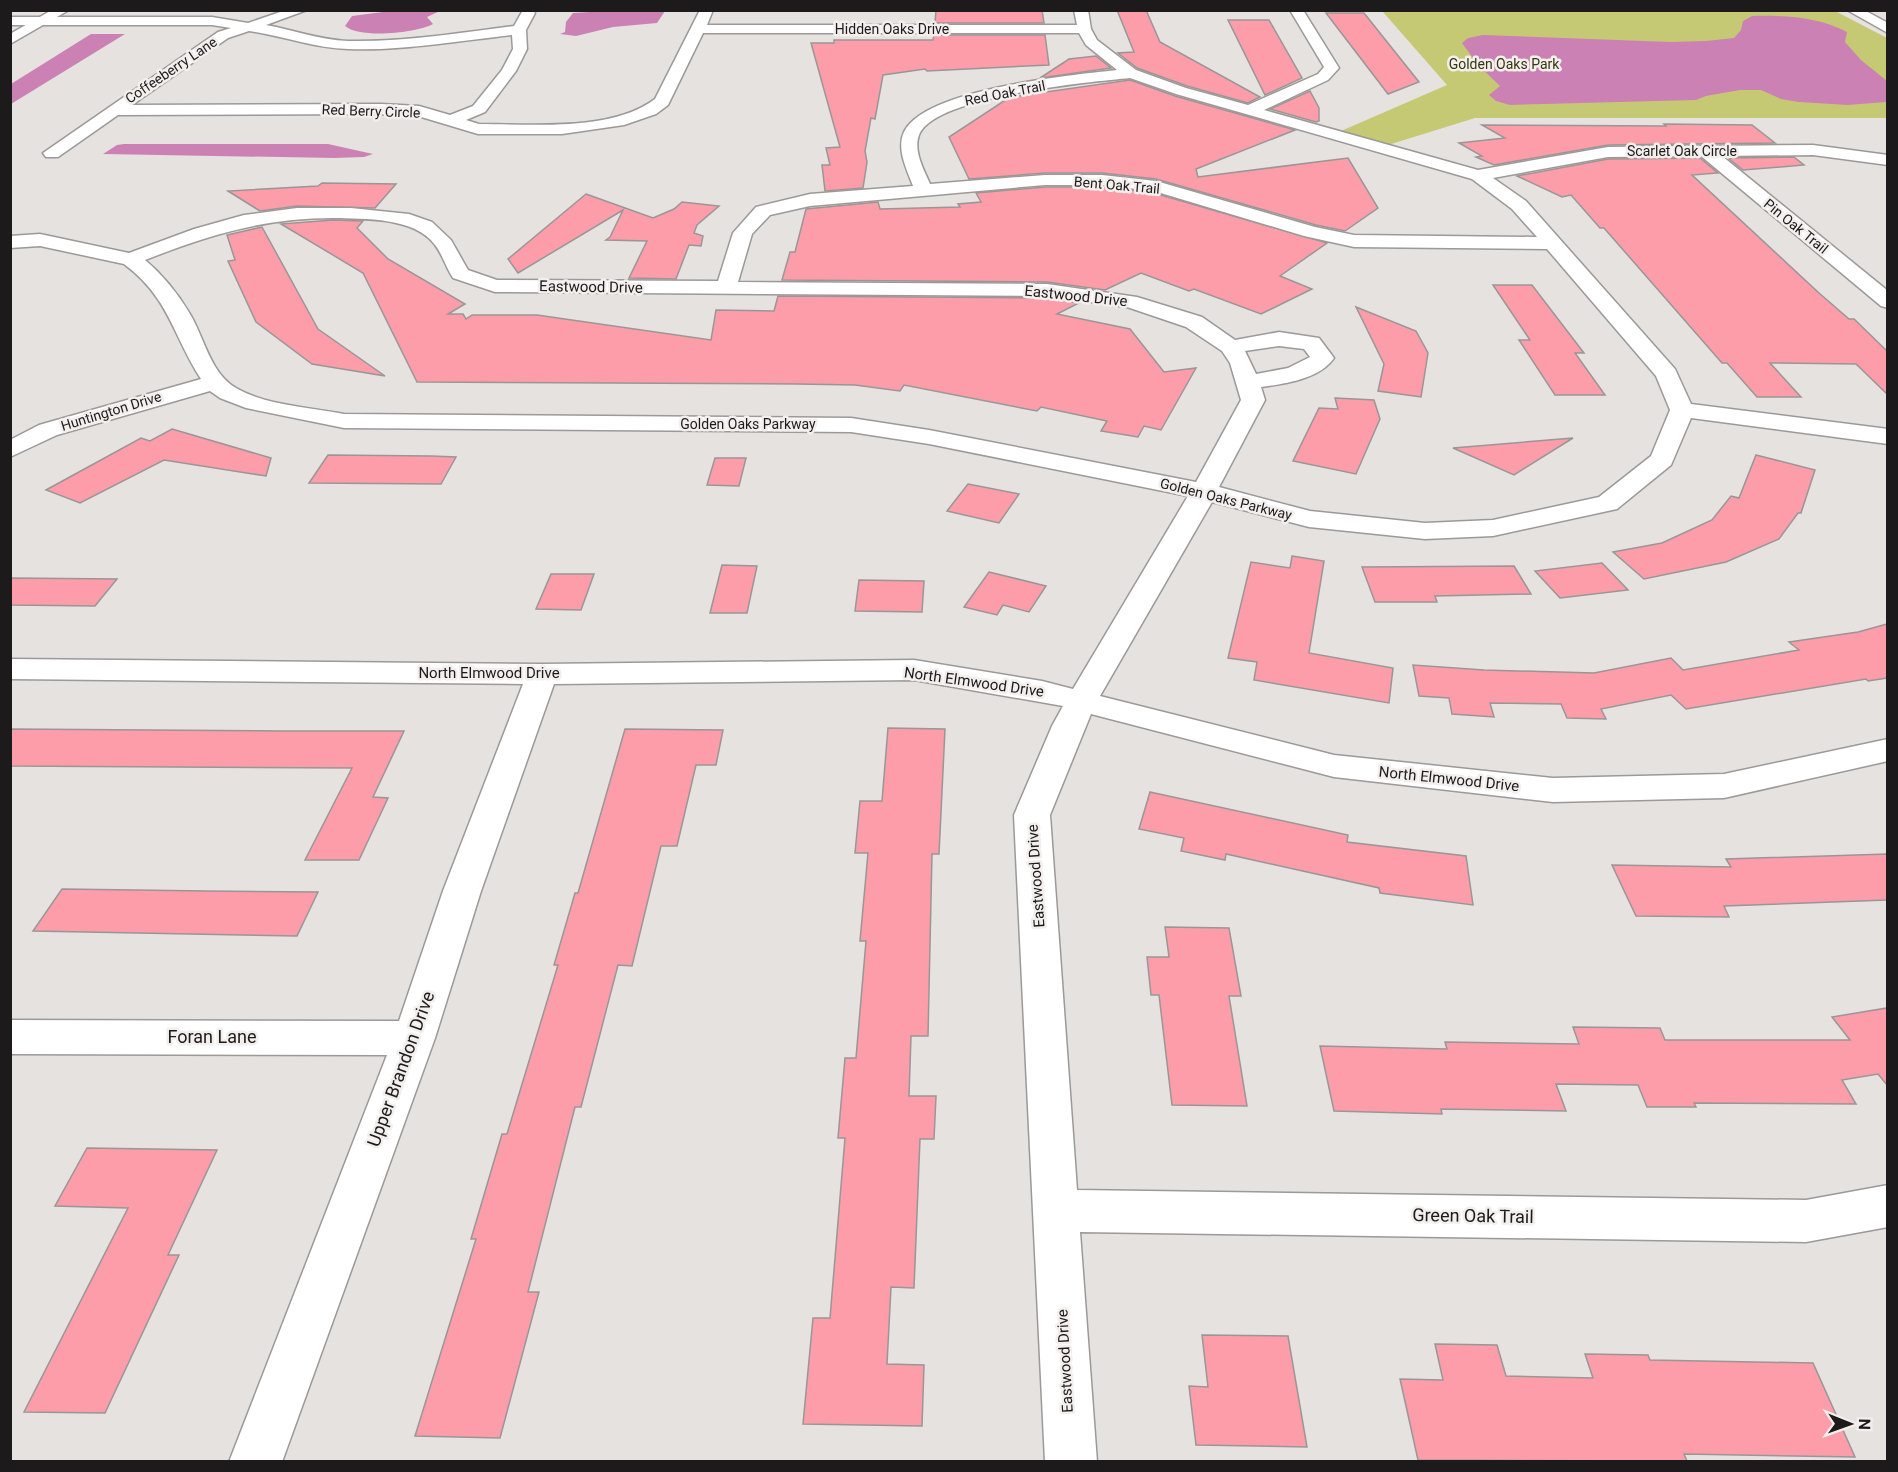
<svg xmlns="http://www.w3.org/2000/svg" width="1898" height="1472" viewBox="0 0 1898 1472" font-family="Roboto,sans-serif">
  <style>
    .green { fill: #c6c973 }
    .water { fill: #cc81b5 }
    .building { fill: #fc9da9; stroke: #9a9696; stroke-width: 1.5 }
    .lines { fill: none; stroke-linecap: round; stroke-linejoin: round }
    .street-casing { stroke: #9c9997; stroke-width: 3 }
    .secondary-casing { stroke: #9c9997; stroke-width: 3 }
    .street { fill: #fff; fill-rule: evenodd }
    .secondary { fill: #fff; fill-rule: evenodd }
    .labels { text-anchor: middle; stroke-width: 5; stroke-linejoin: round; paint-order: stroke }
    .far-street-label { font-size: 14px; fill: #1c1a1a; stroke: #f3efed }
    .far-park-label { font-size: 14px; fill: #35360f; stroke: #f3efed }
    .street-label { font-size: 15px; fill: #1c1a1a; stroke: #f3efed }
    .near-street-label { font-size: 18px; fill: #1c1a1a; stroke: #f3efed }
  </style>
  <rect width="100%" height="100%" fill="#e5e2e0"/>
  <!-- green -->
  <path class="green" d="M1310 11H1835L1887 38V118H1475L1388 145 1341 131 1447 85 1383 12Z"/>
  <!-- water -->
  <g class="water">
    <path d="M398 10 440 11 427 17 433 24C417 33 360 39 345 26L352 16Z"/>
    <path d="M607 11V10L665 11 657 23 613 27 576 36 560 34 565 32 566 22 573 13Z"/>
    <path d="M1752 16C1783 15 1819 17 1847 32L1845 42 1861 60 1887 81V102L1847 105 1799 102 1781 99 1761 90H1740L1706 96 1696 100 1510 105 1496 101 1489 95 1500 86 1478 65 1462 43 1468 38 1483 35 1670 42 1706 41 1734 38 1741 30 1743 21Z"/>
    <path d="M91 34H125L11 104V84Z"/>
    <path d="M124 144H328L373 154 364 157 334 158 103 154 117 145Z"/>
  </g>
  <!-- building -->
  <g class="building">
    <path d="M936 10H1042L1044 23H935Z"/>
    <path d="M1117 10H1146L1160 42 1260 97 1248 103 1187 86 1137 68 1118 53 1134 52Z"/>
    <path d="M1326 13H1364L1419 82 1388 94Z"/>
    <path d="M1228 20H1269L1302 78 1265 95Z"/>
    <path d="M934 35H1045L1049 65 927 71 925 69 883 75 875 119 871 118 865 151 867 162 863 188 825 191 822 165H830L826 148 840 147 811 43H834V40H933Z"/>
    <path d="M1096 56 1111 68 1040 78 1069 59Z"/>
    <path d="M1130 80 1175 96 1295 130 1196 169 1198 177 1348 158 1378 208 1345 231 1316 225 1156 179 1102 173H1045L969 179 949 137 1010 97Z"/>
    <path d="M1310 91 1319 108V121L1316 122 1270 109Z"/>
    <path d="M1664 124 1752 125 1775 143 1608 145 1494 165 1476 157 1482 156 1459 143 1505 138 1482 125 1666 126Z"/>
    <path d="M1794 157 1804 165 1743 170 1728 158Z"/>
    <path d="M1700 158 1718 173 1692 175 1819 293 1849 319H1854L1887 351V394L1856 364 1770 363 1801 397H1757L1727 363H1722L1604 228H1600L1571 195 1562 197 1517 176 1608 159Z"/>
    <path d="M322 183 396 184 375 208 297 206 260 211 228 191 318 186Z"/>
    <path d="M1045 187H1102L1154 193 1327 243 1280 276 1312 289 1261 314 1194 289 1189 291 1141 273 1105 290 1047 282 782 280 790 252H795L806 209 878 202 880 209 960 207 958 204 981 202 976 193Z"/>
    <path d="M586 194 653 218 674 209 682 202 719 206 697 225 694 233 703 236 701 246 689 245 676 279 629 278 647 241 606 240 610 237 623 210 518 273 508 259Z"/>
    <path d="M333 220 363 221 357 228 388 259 465 304 448 314H463L466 319 472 315H537L711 340 716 310 774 311 778 296 1047 298 1079 303 1057 314 1130 329 1164 372 1196 368 1161 430 1144 426 1138 437 1101 431 1107 421 1041 407 1037 411 904 385 900 391 855 385 797 384 417 382 363 273 281 224Z"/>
    <path d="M262 227 318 329 385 376 312 364 256 322 228 261 235 260 227 235Z"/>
    <path d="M1493 285H1532L1584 353H1575L1605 395H1555L1519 340H1530Z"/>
    <path d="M1356 307 1416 331 1428 353 1421 397 1378 391 1384 364Z"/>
    <path d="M1335 398 1374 400 1380 419 1356 474 1293 461 1319 408 1338 409Z"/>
    <path d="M172 429 271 458 266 476 164 460 80 503 46 490 141 438 150 441Z"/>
    <path d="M1573 438 1514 475 1453 448Z"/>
    <path d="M328 455 432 456 456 457 441 484 309 483Z"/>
    <path d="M1756 455 1815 470 1801 513H1798L1779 539 1726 562 1644 579 1613 552 1662 543 1712 520 1731 496 1739 498Z"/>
    <path d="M715 458H746L739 486 707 485Z"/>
    <path d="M968 484 1019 494 999 523 947 511Z"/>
    <path d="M1292 556 1324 561 1309 653 1393 668 1389 703 1254 680 1257 662 1228 658 1251 562 1290 568Z"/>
    <path d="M1602 563 1628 590 1560 598 1535 571Z"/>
    <path d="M722 565 757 566 747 613H710Z"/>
    <path d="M1514 566 1531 594 1435 596 1437 602H1375L1362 567Z"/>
    <path d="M989 572 1046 586 1029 612 1003 605 997 615 964 607Z"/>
    <path d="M551 574H594L581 610 536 609Z"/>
    <path d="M10 578 117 579 95 606 10 605Z"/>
    <path d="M859 580 924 581 922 612 855 611Z"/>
    <path d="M1887 624V678L1868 681 1866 679 1686 709 1671 695 1601 709 1606 719 1567 718 1561 704 1490 703 1494 717 1452 714 1449 698 1419 696 1413 665 1484 670 1594 673 1671 658 1683 670 1799 650 1789 642 1858 632Z"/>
    <path d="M888 728 945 729 939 854H932L928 1036H911L909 1096H936L934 1139H920L914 1288 891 1287 887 1364 924 1365 922 1426 803 1424 813 1318H830L845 1138H838L845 1058H856L866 941H860L868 853H855L860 801H882Z"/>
    <path d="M10 729 281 731H404L373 797 388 798 359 860H305L352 768 10 766Z"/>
    <path d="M625 729 723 730 716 765H696L677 846H661L632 966 618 965 581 1107H575L528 1292H539L500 1438 415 1436 476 1239H471L502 1134H507L558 965H554L575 893H578Z"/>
    <path d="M1150 792 1348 835 1347 842 1466 856 1473 905 1380 893 1379 888 1226 854 1225 860 1181 851 1184 838 1139 829Z"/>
    <path d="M1887 854V900L1724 906 1729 917 1636 916 1612 865 1731 867 1726 859Z"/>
    <path d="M62 889 207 891 318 892 297 936 33 931Z"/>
    <path d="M1165 927 1229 928 1241 996H1229L1247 1106 1172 1105 1159 995H1151L1147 957H1169Z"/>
    <path d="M1887 1008V1085L1878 1074 1842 1080 1856 1104 1694 1103 1696 1107H1647L1638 1085 1556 1084 1566 1111 1441 1109 1442 1114 1334 1111 1320 1046 1447 1049 1445 1042 1579 1044 1573 1027 1660 1028 1665 1040H1850L1832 1017Z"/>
    <path d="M87 1148 217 1150 168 1255H179L105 1413 24 1412 128 1208 55 1206Z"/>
    <path d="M1202 1335 1288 1336 1307 1447 1196 1445 1189 1386 1208 1387Z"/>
    <path d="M1435 1344 1497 1345 1506 1376 1593 1378 1585 1354 1648 1355 1650 1360 1813 1363 1855 1457 1684 1454 1687 1461 1418 1460 1400 1379 1443 1380Z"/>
  </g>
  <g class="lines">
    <defs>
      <path id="street" d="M286 10H307L266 25C294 30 319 40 348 41 403 42 459 33 514 26L523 10H533L535 13 526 30 527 49 516 71 485 112 466 120 479 124C532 124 611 132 655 99L700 10H713L707 25H1077L1074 10H1088L1091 29 1097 40 1136 70 1186 88 1248 105 1318 74 1324 67 1290 10H1303L1339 68 1328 80 1264 110 1478 170 1608 147 1813 145 1888 155V165L1813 155 1722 156 1888 291V308L1881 306 1701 156 1608 157 1493 178 1526 201 1675 369 1691 404 1888 429V444L1691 418 1671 465 1617 509 1493 536 1425 539 1309 527 1212 502 1100 696 1334 755 1553 778 1724 774 1888 739V761L1724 798 1553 802 1334 777 1091 714 1050 815 1077 1190 1806 1200 1888 1185V1227L1806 1242 1080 1232 1097 1462H1045L1014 815 1052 726 1063 706 914 680 554 684 481 891 435 1038 282 1462H229L387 1055 10 1054V1020L399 1021 443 891 523 684 10 679V659L542 664 914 660 1042 681 1073 689 1188 496 929 444 851 432 344 428 246 408 220 398 210 391 57 435 10 457V440L39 425 201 379C173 336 169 297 124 264L40 246 10 248V236L40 234 129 253 194 229 244 215 297 208H351L409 214 432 222 451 240 468 270 497 280 718 281 733 233 756 207 810 194 913 186C907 170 896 149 904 132 924 89 1072 75 1117 70L1086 45 1079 33H703L668 105 656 114 624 125 562 134H478L418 116 381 114 118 115 58 157H46L43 153 218 32 231 28 212 25H10V17H212L248 23ZM249 31C283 36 314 48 348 49 403 51 458 41 512 35L513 49 502 70 473 106 450 115 419 106 381 104 132 105 228 38ZM1130 78 1176 94 1472 179 1512 209 1537 237 1354 235 1315 227 1156 181 1102 175H1045L930 184C924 170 913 151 919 135 934 96 1090 82 1130 78ZM1045 185H1102L1154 191 1304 236 1354 247 1547 249 1656 376 1670 410 1651 456 1599 497 1493 520 1425 523 1310 511 1219 487 1265 400 1261 387C1284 384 1320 379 1334 358L1319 338 1279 332 1235 340 1202 317 1137 297 1047 284 738 282 752 234 770 215 810 206ZM333 218C364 219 415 217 435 245 443 255 446 268 453 278L495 292 1047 296 1127 307 1186 327 1222 351 1230 363 1241 400 1196 482 929 430 851 418 344 414C309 407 267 406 236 388 210 373 204 337 190 314 178 294 163 275 145 260 209 235 264 218 333 218ZM1279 346 1304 349 1310 357 1288 368 1256 374 1245 351Z"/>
      <g id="secondary">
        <path d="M52 10H69L10 44V34Z"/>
        <path d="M1847 10H1864L1888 23V33Z"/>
      </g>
    </defs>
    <!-- street casing -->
    <use href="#street" class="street-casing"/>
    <!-- secondary casing -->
    <use href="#secondary" class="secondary-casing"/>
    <!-- street -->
    <use href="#street" class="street"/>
    <!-- secondary -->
    <use href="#secondary" class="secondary"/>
  </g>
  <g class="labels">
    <!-- far-street labels -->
    <g class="far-street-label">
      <text x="892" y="34">Hidden Oaks Drive</text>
      <text transform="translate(171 70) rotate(-34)" y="5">Coffeeberry Lane</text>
      <text transform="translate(1005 93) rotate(-11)" y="5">Red Oak Trail</text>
      <text transform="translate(371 111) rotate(2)" y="5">Red Berry Circle</text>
      <text x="1682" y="156">Scarlet Oak Circle</text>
      <text transform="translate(1117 185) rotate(5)" y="5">Bent Oak Trail</text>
      <text transform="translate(1796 226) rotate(39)" y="5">Pin Oak Trail</text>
      <text transform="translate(111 411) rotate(-17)" y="5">Huntington Drive</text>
      <text x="748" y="429">Golden Oaks Parkway</text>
      <text transform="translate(1226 499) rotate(14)" y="5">Golden Oaks Parkway</text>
    </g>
    <!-- far-park labels -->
    <g class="far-park-label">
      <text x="1504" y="69">Golden Oaks Park</text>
    </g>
    <!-- street labels -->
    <g class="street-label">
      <text transform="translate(591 287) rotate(1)" y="5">Eastwood Drive</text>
      <text transform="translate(1076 296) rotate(6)" y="5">Eastwood Drive</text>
      <text x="489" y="678">North Elmwood Drive</text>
      <text transform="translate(974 682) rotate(8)" y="5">North Elmwood Drive</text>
      <text transform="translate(1449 779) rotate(6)" y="5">North Elmwood Drive</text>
      <text transform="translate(1036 876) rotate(-94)" y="5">Eastwood Drive</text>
      <text transform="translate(1065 1361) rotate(-93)" y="5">Eastwood Drive</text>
    </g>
    <!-- near-street labels -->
    <g class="near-street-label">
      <text x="212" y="1043">Foran Lane</text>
      <text transform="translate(401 1069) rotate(-70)" y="6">Upper Brandon Drive</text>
      <text transform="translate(1473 1216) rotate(1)" y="6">Green Oak Trail</text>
    </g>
  </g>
  <!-- border -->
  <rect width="1898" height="1472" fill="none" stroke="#1c1a1a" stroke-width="24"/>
  <!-- north arrow -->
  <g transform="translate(1850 1424) rotate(91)" stroke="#f3efed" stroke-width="4.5" paint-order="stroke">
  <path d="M0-4.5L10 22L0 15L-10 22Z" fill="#1c1a1a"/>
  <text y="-9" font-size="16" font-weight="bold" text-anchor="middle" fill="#1c1a1a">N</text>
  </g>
</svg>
